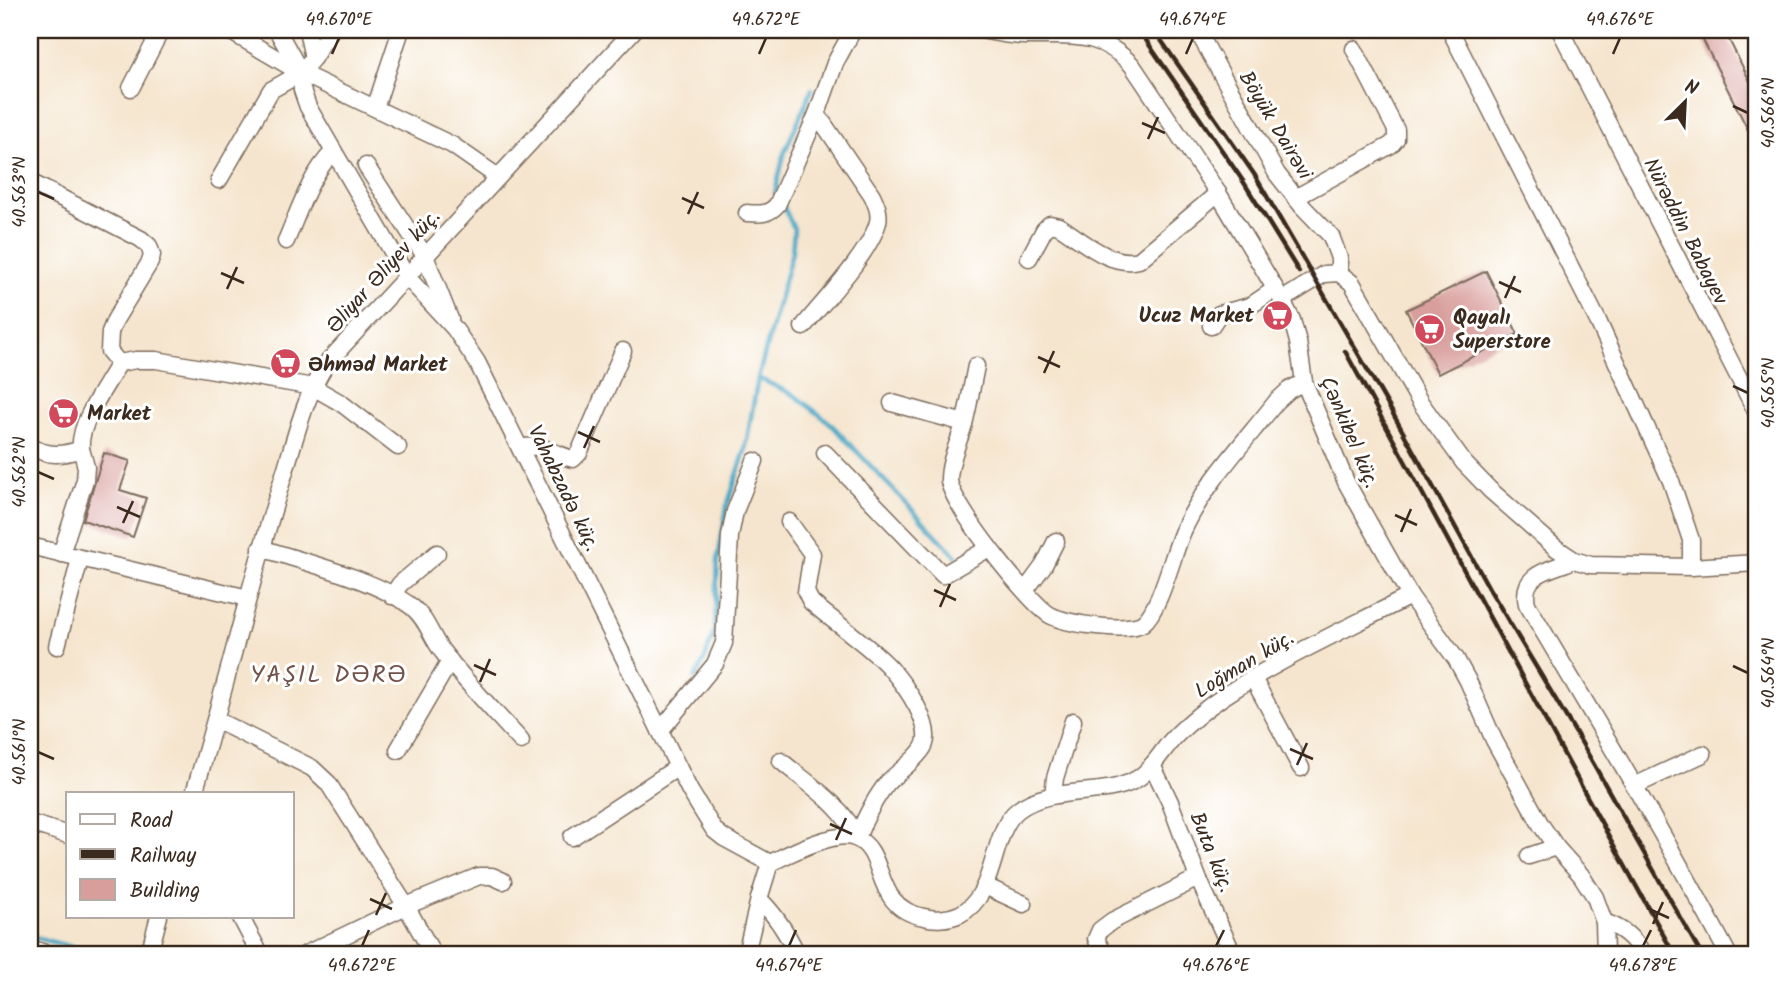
<svg xmlns="http://www.w3.org/2000/svg" width="1787" height="984" viewBox="0 0 1787 984" font-family="Kalam,sans-serif">
  <style>
    .lines { fill: none; stroke-linecap: round; stroke-linejoin: round }
    .stream { stroke: #46a6c5; stroke-width: 4.5 }
    .building { fill: #d89e9b }
    .street-casing { stroke: #7c6b5c; stroke-width: 19 }
    .street { stroke: #fff; stroke-width: 16 }
    .rail { stroke: #3b2a1e; stroke-width: 4.5 }
    .ticks { fill: none; stroke: #3b2a1e; stroke-width: 2.5 }
    .labels { text-anchor: middle; stroke-width: 6; stroke-linejoin: round; paint-order: stroke }
    .street-label { font-size: 21px; fill: #3b2a1e; stroke: #fff }
    .poi-label { font-size: 21px; font-weight: bold; fill: #3b2a1e; stroke: #fff; text-anchor: start }
    .quarter-label { font-size: 24px; letter-spacing: 2px; fill: #72534a; stroke: #fff }
    .neatline { fill: none; stroke: #3b2a1e; stroke-width: 2.5 }
    .ticks-label { font-size: 18px; text-anchor: middle; fill: #3b2a1e }
  </style>
  <rect width="100%" height="100%" fill="#fff"/>
  <filter id="ink" filterUnits="userSpaceOnUse"><feTurbulence type="fractalNoise" baseFrequency=".0143" numOctaves="2"/><feDisplacementMap in="SourceGraphic" scale="14" xChannelSelector="R" yChannelSelector="G"/><feConvolveMatrix kernelMatrix="1 2 1 2 8 2 1 2 1" color-interpolation-filters="sRGB"/></filter>
  <filter id="wash" filterUnits="userSpaceOnUse"><feTurbulence type="fractalNoise" baseFrequency=".00686" numOctaves="4" result="noise"/><feDisplacementMap in="SourceGraphic" scale="28" xChannelSelector="R" yChannelSelector="G"/><feGaussianBlur stdDeviation="1.57" result="paint"/><feColorMatrix in="noise" values="0 0 0 0 0 0 0 0 0 0 0 0 0 0 0 0 0 1.4 0 .05"/><feComposite in="paint" operator="in"/></filter>
  <g filter="url(#wash)">
    <rect width="100%" height="100%" fill="#f5e5ce"/>
    <g class="lines">
      <!-- stream -->
      <g class="stream">
        <path d="M775 192 785 151 812 89"/>
        <path d="M758 378 794 395 829 422 956 556"/>
        <path d="M695 678 704 661 715 630 718 559 727 506 745 451 758 378 792 252 794 229 783 205"/>
        <path d="M30 936 98 954"/>
      </g>
    </g>
    <g id="blocks">
      <!-- building -->
      <g class="building">
        <path d="M1698 30H1724L1757 95V148Z"/>
        <path d="M1486 271 1518 334 1438 374 1406 310Z"/>
        <path d="M104 453 130 461 120 490 146 498 133 537 83 520Z"/>
      </g>
    </g>
  </g>
  <g filter="url(#ink)">
    <use href="#blocks" fill-opacity="0" stroke="#7c6b5c" stroke-width="2"/>
    <g class="lines">
      <defs>
        <g id="street">
          <path d="M228 30 301 73 452 145 498 177"/>
          <path d="M277 30 301 73 302 90 308 107 407 277 454 328 477 362 690 791 714 830 724 838 770 863 759 899C776 915 787 933 797 954"/>
          <path d="M982 30C996 33 1011 36 1025 36 1070 37 1097 29 1132 65L1218 193 1282 300 1292 320 1298 342 1304 382 1346 482 1410 596 1456 659 1468 681 1494 740 1541 825 1556 847 1581 875 1595 897 1604 922 1605 954"/>
          <path d="M1197 30 1277 174 1303 207 1331 236 1339 258V273"/>
          <path d="M1450 30 1598 321 1671 481 1691 540V567"/>
          <path d="M1560 30 1757 413"/>
          <path d="M313 58 331 30"/>
          <path d="M131 88 161 30"/>
          <path d="M375 108 401 30"/>
          <path d="M366 166 425 256 450 319"/>
          <path d="M219 180 271 90 301 73 313 58 307 30"/>
          <path d="M30 182 141 239 149 246 152 255 150 262 115 320 110 332 109 351 119 363"/>
          <path d="M1295 198 1391 145 1396 139V130L1354 49"/>
          <path d="M747 213C760 214 768 215 777 205L817 114"/>
          <path d="M286 241C299 211 310 175 333 152"/>
          <path d="M1029 258 1044 230 1050 224 1059 226C1083 241 1110 267 1139 260L1218 193"/>
          <path d="M1339 273 1352 283 1420 402 1464 463 1490 490 1556 548 1574 560 1591 565 1691 567 1757 563"/>
          <path d="M1282 300 1324 274 1339 273"/>
          <path d="M1211 326 1219 314 1250 306 1275 289"/>
          <path d="M803 327C824 301 870 253 878 222 880 212 876 204 872 195L817 114 835 63 853 30"/>
          <path d="M976 366C972 385 969 405 964 424 959 442 949 461 949 480 950 503 1029 603 1050 615 1065 624 1129 633 1143 623 1160 610 1173 553 1183 531 1205 483 1244 443 1276 402L1289 390 1304 382"/>
          <path d="M892 403 964 423"/>
          <path d="M30 447C49 456 61 456 81 449 78 423 107 385 119 363L136 360H156L313 387 341 403 398 447"/>
          <path d="M521 448C539 442 556 455 573 459L579 453 623 351"/>
          <path d="M825 453 943 575 989 548"/>
          <path d="M789 522 812 554 806 592 811 602C835 623 869 645 890 668 904 684 936 727 923 748 915 761 899 771 888 782 874 799 865 818 857 838"/>
          <path d="M30 546 248 598"/>
          <path d="M261 548C304 562 377 580 412 607 427 619 431 637 442 651 466 683 494 711 521 741"/>
          <path d="M61 554 85 480 86 467 81 449"/>
          <path d="M1574 560C1550 570 1520 573 1527 604 1596 720 1665 835 1728 954"/>
          <path d="M1025 591 1044 565 1056 541"/>
          <path d="M392 596 400 584 437 553"/>
          <path d="M57 646 80 559"/>
          <path d="M1253 678 1301 768"/>
          <path d="M216 720 312 768 328 783 406 906 433 954"/>
          <path d="M660 731 715 664 724 643 730 536 735 511 755 461"/>
          <path d="M398 750 450 661"/>
          <path d="M781 761C808 784 843 805 857 838"/>
          <path d="M1152 765 1170 802 1198 878 1233 954"/>
          <path d="M1634 786 1703 754"/>
          <path d="M194 793C225 691 249 586 281 484 294 444 303 399 326 364L634 30"/>
          <path d="M1053 795 1055 778 1073 721"/>
          <path d="M30 823 68 835"/>
          <path d="M572 837 678 767"/>
          <path d="M1529 856 1556 847"/>
          <path d="M770 863C789 854 835 830 855 838 889 851 870 907 924 917 935 920 949 919 960 914 998 895 990 831 1018 810 1050 785 1104 798 1135 780 1150 772 1160 754 1171 741 1182 728 1196 717 1210 706 1271 662 1343 631 1410 596"/>
          <path d="M985 886 1024 904"/>
          <path d="M240 916 260 954"/>
          <path d="M1604 922C1622 928 1633 937 1643 954"/>
          <path d="M30 948 48 954"/>
          <path d="M149 954 159 916"/>
          <path d="M306 954 406 906 479 876H492L503 881"/>
          <path d="M746 954 759 899"/>
          <path d="M1104 954 1096 939 1100 930 1112 921 1198 878"/>
        </g>
      </defs>
      <!-- street casing -->
      <use href="#street" class="street-casing"/>
      <!-- street -->
      <use href="#street" class="street"/>
      <!-- rail -->
      <g class="rail">
        <path d="M1139 30 1243 181 1299 272"/>
        <path d="M1154 30 1254 174 1392 412 1490 590 1580 740 1701 954"/>
        <path d="M1345 351C1455 552 1562 754 1674 954"/>
      </g>
    </g>
  </g>
  <!-- ticks -->
  <path class="ticks" d="M332 54 339 38M759 54 766 38M1186 54 1193 38M1613 54 1620 38M1733 106 1748 113M1142 123 1165 133M1148 139 1158 117M38 192 54 199M682 198 704 208M688 214 698 192M221 273 244 283M1499 282 1521 292M227 289 237 267M1505 298 1515 276M1038 357 1060 367M1044 373 1054 351M1733 386 1748 393M578 432 600 442M584 448 594 426M38 472 54 479M117 507 140 517M1395 515 1417 525M123 523 133 501M1401 532 1411 509M934 590 956 600M940 607 950 584M474 665 496 675M1733 666 1748 673M480 682 490 659M1290 749 1313 759M38 752 54 759M1297 765 1307 743M830 824 852 834M836 840 846 818M370 899 392 909M1647 908 1669 918M376 915 386 893M1653 924 1663 902M362 946 369 930M789 946 796 930M1216 946 1224 930M1643 946 1651 930"/>
  <!-- icons -->
  <defs>
    <symbol id="supermarket-disc" viewBox="-11 -11 22 22"><circle r="9.5" fill="#d1495b" stroke="#fff"/><path d="M-6-5.5h2.5l.6 2H6L4.5 2H-2.5L-4.4-4H-6ZM-1.5 3.2a1.3 1.3 0 1 0 .1 0ZM3 3.2a1.3 1.3 0 1 0 .1 0Z" fill="#fff"/></symbol>
  </defs>
  <g fill-rule="evenodd">
    <use href="#supermarket-disc" x="1260" y="298" width="35" height="35"/>
    <use href="#supermarket-disc" x="1412" y="312" width="35" height="35"/>
    <use href="#supermarket-disc" x="268" y="346" width="35" height="35"/>
    <use href="#supermarket-disc" x="46" y="396" width="35" height="35"/>
  </g>
  <g class="labels">
    <!-- street labels -->
    <g class="street-label">
      <text transform="translate(1276 125) rotate(59)" y="7">Böyük Dairəvi</text>
      <text transform="translate(1686 231) rotate(63)" y="7">Nürəddin Babayev</text>
      <text transform="translate(383 271) rotate(-48)" y="7">Əliyar Əliyev küç.</text>
      <text transform="translate(1350 432) rotate(67)" y="7">Çənkibel küç.</text>
      <text transform="translate(564 488) rotate(64)" y="7">Vahabzadə küç.</text>
      <text transform="translate(1244 664) rotate(-31)" y="7">Loğman küç.</text>
      <text transform="translate(1212 852) rotate(68)" y="7">Buta küç.</text>
    </g>
    <!-- poi labels -->
    <g class="poi-label">
      <text x="1254" y="322" text-anchor="end">Ucuz Market</text>
      <text x="1453" y="324">Qayalı<tspan x="1453" dy="24">Superstore</tspan></text>
      <text x="308" y="371">Əhməd Market</text>
      <text x="87" y="420">Market</text>
    </g>
    <!-- quarter labels -->
    <g class="quarter-label">
      <text x="329" y="682">YAŞIL DƏRƏ</text>
    </g>
  </g>
  <!-- margin -->
  <rect width="1787" height="984" fill="none" stroke="#fff" stroke-width="77"/>
  <!-- legend -->
  <rect x="66" y="792" width="228" height="126" fill="#ffffff" stroke="#b1aaa5" stroke-width="2"/>
  <rect x="80" y="814" width="35" height="10" fill="#ffffff" stroke="#b1aaa5" stroke-width="2"/>
  <text x="130" y="827" font-size="21" fill="#3b2a1e">Road</text>
  <rect x="80" y="849" width="35" height="10" fill="#3b2a1e" stroke="#b1aaa5" stroke-width="2"/>
  <text x="130" y="862" font-size="21" fill="#3b2a1e">Railway</text>
  <rect x="80" y="879" width="35" height="21" fill="#d89e9b" stroke="#b1aaa5" stroke-width="2"/>
  <text x="130" y="897" font-size="21" fill="#3b2a1e">Building</text>
  <!-- north arrow -->
  <g transform="translate(1685 102) rotate(24)" stroke="#ffffff" stroke-width="5" paint-order="stroke">
  <path d="M0-5L12 26L0 18L-12 26Z" fill="#3b2a1e"/>
  <text y="-10" font-size="19" font-weight="bold" text-anchor="middle" fill="#3b2a1e">N</text>
  </g>
  <rect x="38" y="38" width="1710" height="908" class="neatline"/>
  <g class="ticks-label">
    <text x="339" y="25">49.670°E</text>
    <text x="766" y="25">49.672°E</text>
    <text x="1193" y="25">49.674°E</text>
    <text x="1620" y="25">49.676°E</text>
    <text transform="translate(1768 113) rotate(-90)" y="6">40.566°N</text>
    <text transform="translate(19 192) rotate(-90)" y="6">40.563°N</text>
    <text transform="translate(1768 393) rotate(-90)" y="6">40.565°N</text>
    <text transform="translate(19 472) rotate(-90)" y="6">40.562°N</text>
    <text transform="translate(1768 673) rotate(-90)" y="6">40.564°N</text>
    <text transform="translate(19 752) rotate(-90)" y="6">40.561°N</text>
    <text x="362" y="971">49.672°E</text>
    <text x="789" y="971">49.674°E</text>
    <text x="1216" y="971">49.676°E</text>
    <text x="1643" y="971">49.678°E</text>
  </g>
</svg>
